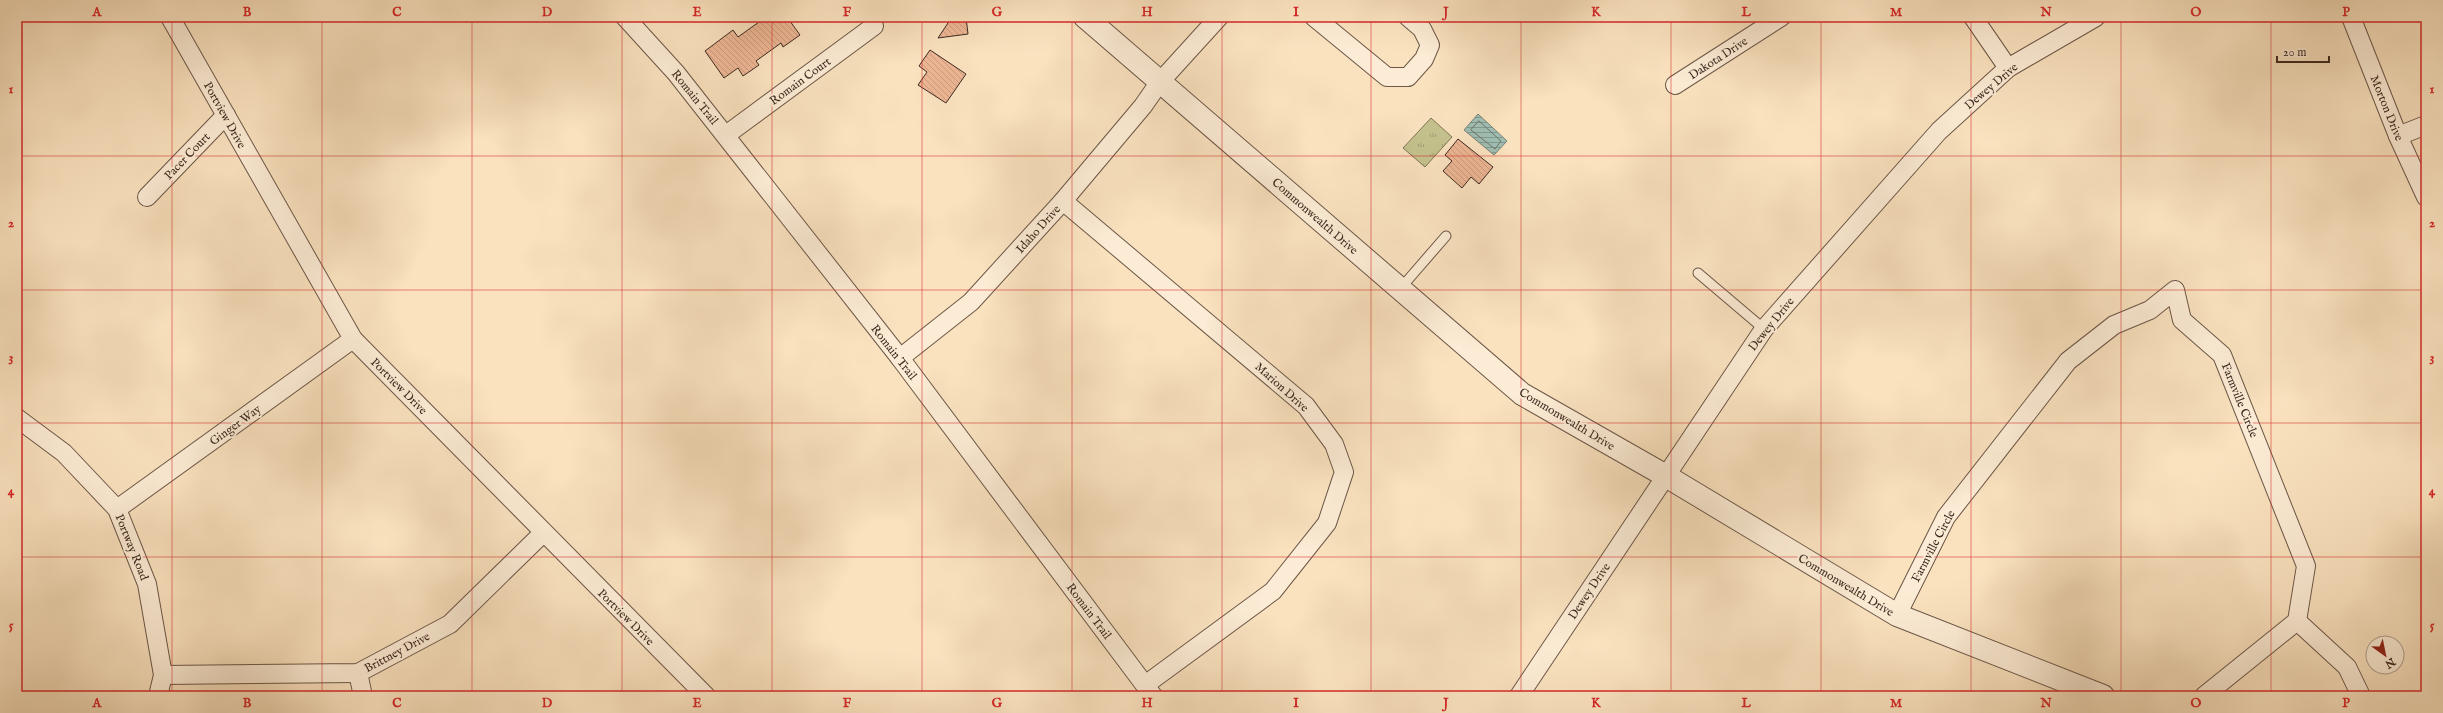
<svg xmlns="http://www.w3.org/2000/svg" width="2443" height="713" viewBox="0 0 2443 713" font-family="'IM FELL English',serif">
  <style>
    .park { fill: url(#park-tufts); stroke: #807657 }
    .water { fill: url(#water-rules); stroke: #778278 }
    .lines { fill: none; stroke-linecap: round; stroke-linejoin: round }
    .shore { stroke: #6e7469; stroke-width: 1 }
    .building { fill: url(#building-back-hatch); stroke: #3d2920 }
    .service-casing { stroke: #6c5748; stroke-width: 11 }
    .minor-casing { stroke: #6c5748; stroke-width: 20 }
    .tertiary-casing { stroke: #6c5748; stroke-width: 24 }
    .service { stroke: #fcecd5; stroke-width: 9 }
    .minor { stroke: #fcecd5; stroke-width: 18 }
    .tertiary { stroke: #fcecd5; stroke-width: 22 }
    .grid { fill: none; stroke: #d62828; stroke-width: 1; stroke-opacity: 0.55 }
    .labels { text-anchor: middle; stroke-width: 4; stroke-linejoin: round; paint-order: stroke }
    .street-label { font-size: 12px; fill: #3d2920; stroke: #fcecd5 }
    .neatline { fill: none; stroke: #d62828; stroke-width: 1.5 }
    .grid-label { font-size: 13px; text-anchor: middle; font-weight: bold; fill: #d62828 }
  </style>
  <defs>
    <pattern id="park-tufts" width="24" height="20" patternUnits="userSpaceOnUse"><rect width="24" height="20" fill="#c4c28e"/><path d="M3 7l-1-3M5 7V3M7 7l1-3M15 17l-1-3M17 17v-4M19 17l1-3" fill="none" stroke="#a09e74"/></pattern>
    <pattern id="water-rules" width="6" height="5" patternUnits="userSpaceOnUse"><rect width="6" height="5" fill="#9ebeb2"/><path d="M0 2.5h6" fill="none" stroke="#829a90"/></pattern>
    <pattern id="building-back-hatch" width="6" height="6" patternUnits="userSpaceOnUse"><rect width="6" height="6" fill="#edb694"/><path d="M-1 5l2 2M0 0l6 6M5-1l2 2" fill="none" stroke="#cc9c7f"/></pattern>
  </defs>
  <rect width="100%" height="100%" fill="#fae2bf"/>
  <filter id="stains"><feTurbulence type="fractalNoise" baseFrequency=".005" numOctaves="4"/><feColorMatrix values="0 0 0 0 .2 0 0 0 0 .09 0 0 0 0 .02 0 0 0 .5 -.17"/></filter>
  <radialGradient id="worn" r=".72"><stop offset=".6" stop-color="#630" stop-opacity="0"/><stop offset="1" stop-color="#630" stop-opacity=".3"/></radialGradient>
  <!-- park -->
  <path class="park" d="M1431 118 1452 137 1425 167 1403 148Z"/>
  <!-- water -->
  <path class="water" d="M1478 114 1507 141 1494 155 1464 130Z"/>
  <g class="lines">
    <!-- shore -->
    <path class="shore" d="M1479 121 1501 141 1495 149 1471 130Z"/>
  </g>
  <!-- building -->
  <g class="building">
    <path d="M766 17H787L800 35 783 47 781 43 756 61 759 65 743 76 738 68 724 78 705 51 733 30 738 37Z"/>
    <path d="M952 17H966L968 34 938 38Z"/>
    <path d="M930 50 966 74 946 103 918 85 927 72 919 66Z"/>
    <path d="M1458 139 1493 167 1479 184 1471 177 1462 188 1443 171 1452 161 1445 155Z"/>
  </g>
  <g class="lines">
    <defs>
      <g id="service">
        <path d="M1698 273 1764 329"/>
        <path d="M1400 289 1446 236"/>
      </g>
      <g id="minor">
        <path d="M170 17 353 339 706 696"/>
        <path d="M625 17 676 73 900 358 1153 696"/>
        <path d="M1314 17 1387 77H1408L1424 59 1430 45 1422 29 1408 17"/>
        <path d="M1973 17 2008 68"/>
        <path d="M2351 17 2398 136 2426 197"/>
        <path d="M1675 85 1781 17"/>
        <path d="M726 135 874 26"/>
        <path d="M2398 136 2426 125"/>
        <path d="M147 197 226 115"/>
        <path d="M1063 201 1306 406 1334 444 1344 472 1327 523 1273 591 1145 685"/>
        <path d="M900 358 971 302 1063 201 1143 106 1159 83 1219 17"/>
        <path d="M17 418 64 453 117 509 147 584 163 675 158 696"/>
        <path d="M117 509 353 339"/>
        <path d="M1897 615 1946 517 2068 361 2114 325 2150 310 2175 290 2182 320 2222 355 2306 566 2297 621 2204 696"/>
        <path d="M2297 621 2347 667 2361 696"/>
        <path d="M358 673 363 696"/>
        <path d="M163 675 358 673 450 624 543 533"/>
        <path d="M1519 696 1764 329 1939 131 2008 68 2096 17"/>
      </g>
      <path id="tertiary" d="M1085 17 1522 394 1666 476 1897 615 2103 696"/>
    </defs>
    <!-- service casing -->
    <use href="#service" class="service-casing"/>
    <!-- minor casing -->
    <use href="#minor" class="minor-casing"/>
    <!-- tertiary casing -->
    <use href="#tertiary" class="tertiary-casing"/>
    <!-- service -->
    <use href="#service" class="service"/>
    <!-- minor -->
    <use href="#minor" class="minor"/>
    <!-- tertiary -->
    <use href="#tertiary" class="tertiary"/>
  </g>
  <!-- grid -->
  <path class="grid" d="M172 17V696M322 17V696M472 17V696M622 17V696M772 17V696M922 17V696M1072 17V696M1222 17V696M1371 17V696M1521 17V696M1671 17V696M1821 17V696M1971 17V696M2121 17V696M2271 17V696M17 156H2426M17 290H2426M17 423H2426M17 557H2426"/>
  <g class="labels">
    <!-- street labels -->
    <g class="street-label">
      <text transform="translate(1718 58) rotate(-33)" y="4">Dakota Drive</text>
      <text transform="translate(800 81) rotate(-36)" y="4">Romain Court</text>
      <text transform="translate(1991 86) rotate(-40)" y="4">Dewey Drive</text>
      <text transform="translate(695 97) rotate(51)" y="4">Romain Trail</text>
      <text transform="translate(2387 108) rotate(68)" y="4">Morton Drive</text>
      <text transform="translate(225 115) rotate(61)" y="4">Portview Drive</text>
      <text transform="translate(187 156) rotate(-46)" y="4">Pacer Court</text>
      <text transform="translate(1315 216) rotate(41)" y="4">Commonwealth Drive</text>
      <text transform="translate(1038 229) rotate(-48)" y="4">Idaho Drive</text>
      <text transform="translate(1771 324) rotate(-51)" y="4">Dewey Drive</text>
      <text transform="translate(894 352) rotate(52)" y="4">Romain Trail</text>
      <text transform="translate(399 386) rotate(45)" y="4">Portview Drive</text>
      <text transform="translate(1282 387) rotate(42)" y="4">Marion Drive</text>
      <text transform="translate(2240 400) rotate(68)" y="4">Farmville Circle</text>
      <text transform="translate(1567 419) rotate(31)" y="4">Commonwealth Drive</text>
      <text transform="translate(235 425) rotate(-36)" y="4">Ginger Way</text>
      <text transform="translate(1933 546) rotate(-62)" y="4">Farmville Circle</text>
      <text transform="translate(132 547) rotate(68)" y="4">Portway Road</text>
      <text transform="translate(1846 585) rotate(31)" y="4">Commonwealth Drive</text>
      <text transform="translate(1589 591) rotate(-56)" y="4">Dewey Drive</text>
      <text transform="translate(1089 611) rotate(53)" y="4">Romain Trail</text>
      <text transform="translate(626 617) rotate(45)" y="4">Portview Drive</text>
      <text transform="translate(397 652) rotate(-28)" y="4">Brittney Drive</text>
    </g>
  </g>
  <!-- margin -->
  <rect width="2443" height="713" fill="none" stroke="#fae2bf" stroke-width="44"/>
  <!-- north arrow -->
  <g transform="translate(2385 655) rotate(147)"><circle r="19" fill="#fcecd5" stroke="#b09e8d"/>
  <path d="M0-3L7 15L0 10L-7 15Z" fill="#8f2418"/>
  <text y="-6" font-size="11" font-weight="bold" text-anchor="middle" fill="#3d2920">N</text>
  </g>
  <!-- scale -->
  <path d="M2277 56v6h52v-6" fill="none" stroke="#3d2920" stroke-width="2"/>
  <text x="2283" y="56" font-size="12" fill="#3d2920" stroke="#fcecd5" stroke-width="3" paint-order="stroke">20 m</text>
  <rect x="22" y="22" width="2399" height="669" class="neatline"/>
  <g class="grid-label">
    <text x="97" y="16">A</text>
    <text x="247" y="16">B</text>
    <text x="397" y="16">C</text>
    <text x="547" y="16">D</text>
    <text x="697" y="16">E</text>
    <text x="847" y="16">F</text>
    <text x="997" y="16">G</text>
    <text x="1147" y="16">H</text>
    <text x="1296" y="16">I</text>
    <text x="1446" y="16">J</text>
    <text x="1596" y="16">K</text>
    <text x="1746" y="16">L</text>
    <text x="1896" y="16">M</text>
    <text x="2046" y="16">N</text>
    <text x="2196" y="16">O</text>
    <text x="2346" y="16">P</text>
    <text x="11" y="93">1</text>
    <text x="2432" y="93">1</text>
    <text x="11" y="227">2</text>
    <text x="2432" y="227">2</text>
    <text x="11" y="361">3</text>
    <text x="2432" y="361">3</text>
    <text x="11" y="495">4</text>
    <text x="2432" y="495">4</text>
    <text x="11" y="629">5</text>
    <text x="2432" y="629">5</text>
    <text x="97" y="707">A</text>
    <text x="247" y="707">B</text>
    <text x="397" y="707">C</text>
    <text x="547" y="707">D</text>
    <text x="697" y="707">E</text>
    <text x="847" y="707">F</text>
    <text x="997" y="707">G</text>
    <text x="1147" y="707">H</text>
    <text x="1296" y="707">I</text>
    <text x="1446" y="707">J</text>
    <text x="1596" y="707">K</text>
    <text x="1746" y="707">L</text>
    <text x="1896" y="707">M</text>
    <text x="2046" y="707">N</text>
    <text x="2196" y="707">O</text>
    <text x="2346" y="707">P</text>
  </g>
  <rect width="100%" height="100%" filter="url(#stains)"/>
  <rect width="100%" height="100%" fill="url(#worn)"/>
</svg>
